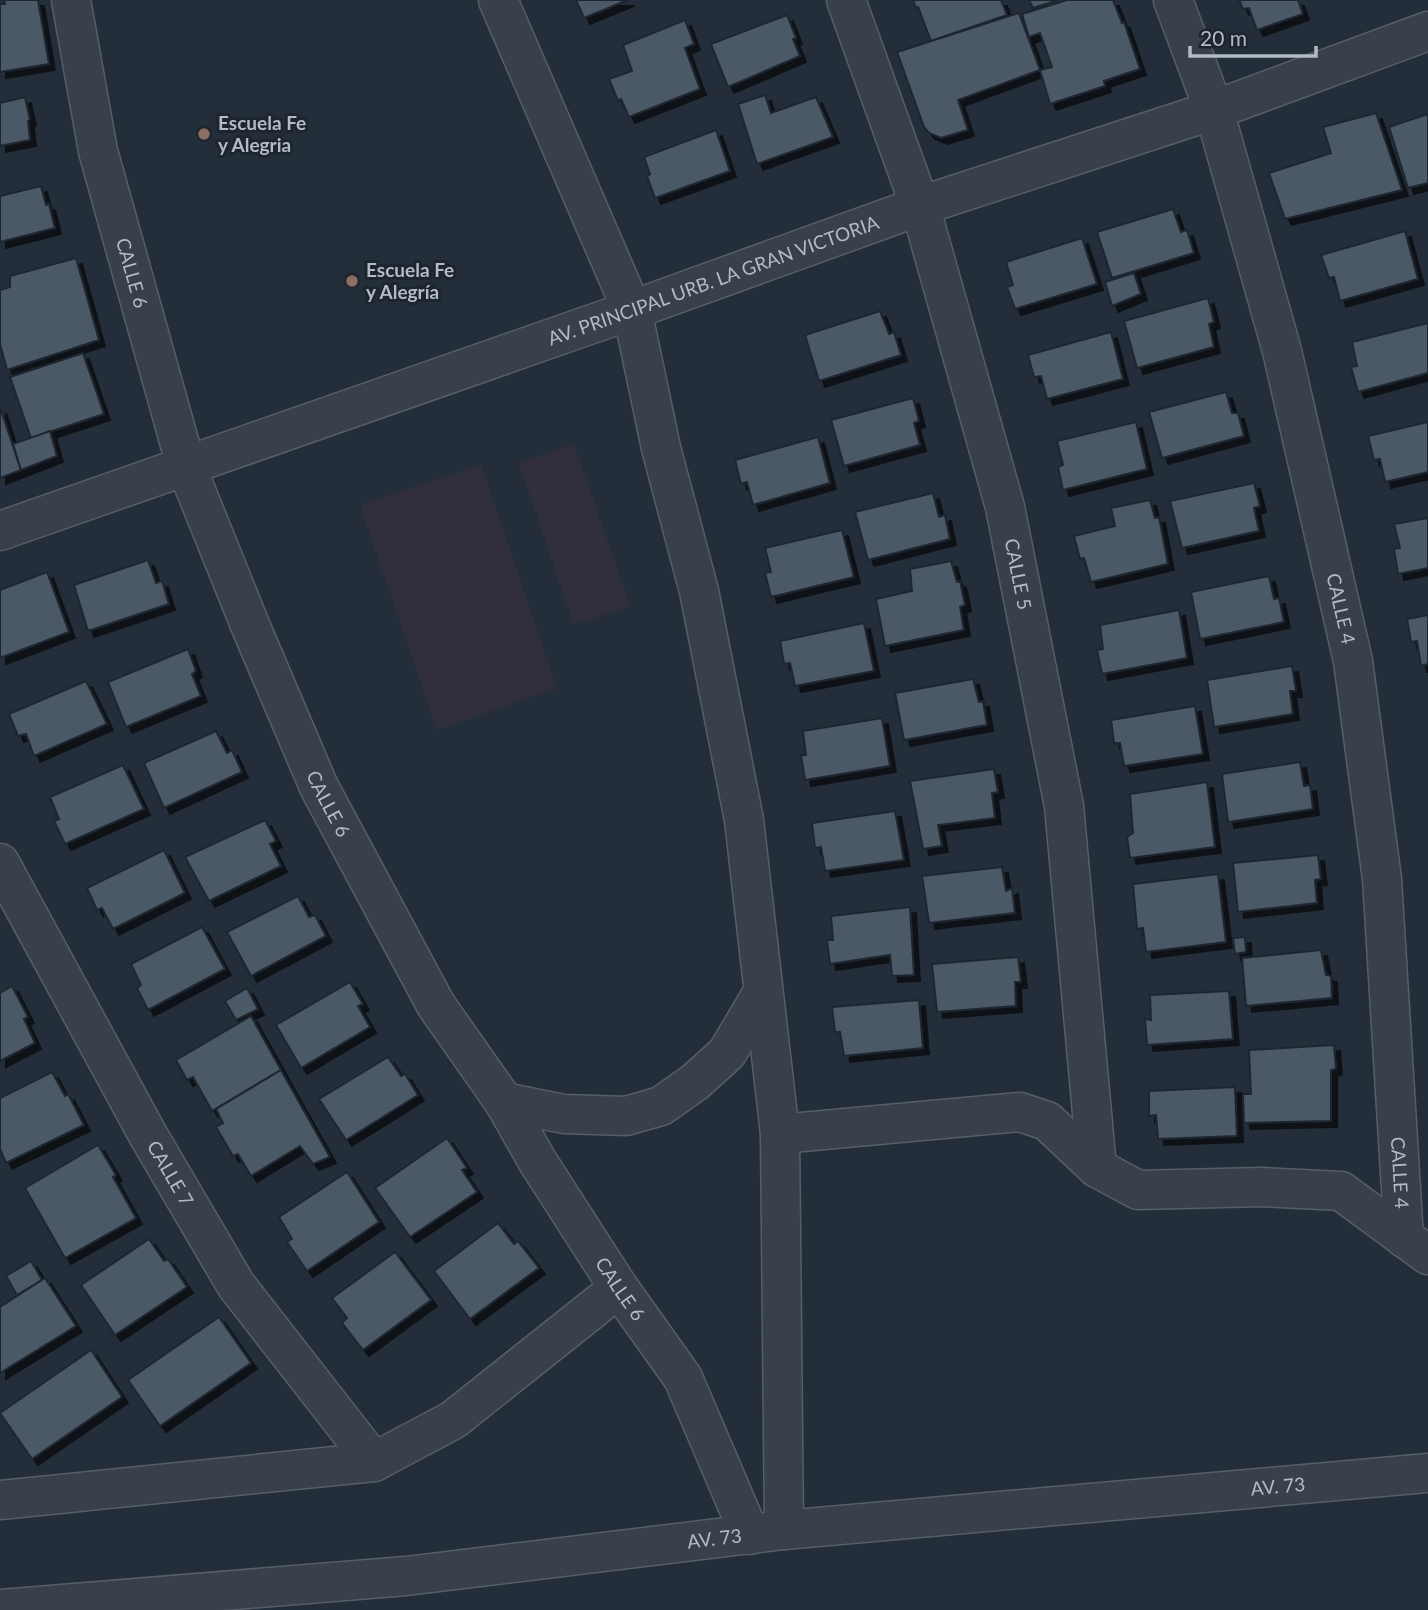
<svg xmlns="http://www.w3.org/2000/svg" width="1428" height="1610" viewBox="0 0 1428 1610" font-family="Lato,sans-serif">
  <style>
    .medical { fill: #312f3c }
    .building { fill: #4c5865; stroke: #1f2731; stroke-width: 2; filter: url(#shadow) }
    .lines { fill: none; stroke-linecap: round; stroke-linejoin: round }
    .street-casing { stroke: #565e68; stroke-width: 41 }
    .street { stroke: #38404a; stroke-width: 38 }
    .education-dot { fill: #8d6e63; stroke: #1d252f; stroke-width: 2.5 }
    .labels { text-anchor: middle; stroke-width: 6; stroke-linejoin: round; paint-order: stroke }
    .poi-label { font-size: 19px; font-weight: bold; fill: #b3bbc6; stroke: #1d252f; text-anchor: start }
    .street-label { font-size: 19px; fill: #b3bbc6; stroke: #1d252f }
  </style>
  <defs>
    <filter id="shadow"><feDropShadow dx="6" dy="6" stdDeviation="0" flood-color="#0009"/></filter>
  </defs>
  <rect width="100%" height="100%" fill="#242e3a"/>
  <!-- medical -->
  <g class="medical">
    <path d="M574 444 630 606 574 625 519 463Z"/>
    <path d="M481 465 557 688 437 730 360 505Z"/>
  </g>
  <!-- building -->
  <g class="building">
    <path d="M4 0H38L49 64 0 72V4H5Z"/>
    <path d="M576 0H628L584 18Z"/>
    <path d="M913 0H1001L1007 15 931 41 918 7 916 8Z"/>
    <path d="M1029 0H1059L1033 8Z"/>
    <path d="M1067 0H1113L1122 23 1124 22 1140 69 1104 81 1105 86 1050 104 1040 70 1052 67 1040 33 1029 37 1022 14Z"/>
    <path d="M1239 0H1298L1303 14 1257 30 1249 8 1243 9Z"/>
    <path d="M1019 13 1040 70 958 100 968 130 941 138 929 133 924 127 897 52Z"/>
    <path d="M787 15 796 38 793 39 800 56 728 87 711 44Z"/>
    <path d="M685 20 694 44 685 48 700 89 629 117 621 99 618 101 609 79 632 71 623 45Z"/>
    <path d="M765 95 771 113 816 97 833 137 757 164 738 104Z"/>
    <path d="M25 97 30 120 28 121 30 140 0 146V103Z"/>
    <path d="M1376 113 1402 190 1285 219 1269 173 1331 153 1323 127Z"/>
    <path d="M1428 114V183L1408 188 1389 127Z"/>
    <path d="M716 130 730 171 655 198 647 176 650 174 644 157Z"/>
    <path d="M41 186 46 205 49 204 55 228 0 242V196Z"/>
    <path d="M1173 209 1181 232 1187 230 1194 253 1112 278 1097 232Z"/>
    <path d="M1405 231 1418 279 1340 301 1334 277 1329 278 1321 255Z"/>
    <path d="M1082 238 1097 284 1015 309 1007 287 1013 285 1006 262Z"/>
    <path d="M76 258 99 340 7 370 0 344V290L10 287V276Z"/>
    <path d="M1134 273 1141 294 1112 306 1105 282Z"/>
    <path d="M1208 298 1214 322 1209 324 1214 347 1137 368 1124 321Z"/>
    <path d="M880 311 889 334 894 332 901 355 819 381 805 335Z"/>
    <path d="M1428 323V373L1358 392 1351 367 1357 366 1352 342Z"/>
    <path d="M1111 332 1123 379 1047 399 1041 376 1034 377 1028 355Z"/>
    <path d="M83 353 104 414 31 438 10 377Z"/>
    <path d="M1226 392 1232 413H1238L1244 436 1162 458 1149 412Z"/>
    <path d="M913 398 919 421 914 423 920 445 844 466 831 420Z"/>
    <path d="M0 407 21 470 0 478Z"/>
    <path d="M1136 422 1147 469 1063 490 1058 467 1063 465 1057 441Z"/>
    <path d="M1428 422V472L1385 482 1380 459 1374 460 1368 436Z"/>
    <path d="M50 431 57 456 21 470 13 444Z"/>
    <path d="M818 437 830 483 753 505 747 482 741 484 735 460Z"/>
    <path d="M1254 483 1260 506 1254 508 1259 531 1182 548 1170 501Z"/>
    <path d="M933 493 939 517 945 515 950 539 868 560 855 512Z"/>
    <path d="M1150 500 1155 518 1159 517 1168 564 1091 582 1084 558 1080 559 1074 536 1115 526 1111 508Z"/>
    <path d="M1428 518V568L1398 574 1394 549 1400 548 1394 524Z"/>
    <path d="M842 530 854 577 771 597 765 573 771 572 765 548Z"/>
    <path d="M148 560 156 583 162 581 169 604 88 631 74 585Z"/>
    <path d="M951 561 957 582 960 581 965 605 960 607 964 630 885 646 876 599 912 591 910 569Z"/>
    <path d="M47 572 69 632 0 658V590Z"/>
    <path d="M1269 576 1274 599 1279 598 1284 622 1200 639 1191 592Z"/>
    <path d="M1179 610 1187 658 1102 674 1097 650 1103 649 1100 625Z"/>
    <path d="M1428 615V664L1421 666 1417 641 1411 642 1407 619Z"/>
    <path d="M864 623 874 671 795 686 790 663 784 664 780 641Z"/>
    <path d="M188 649 196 671 192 674 201 696 126 727 108 682Z"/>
    <path d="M1292 666 1296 691H1290L1293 714 1214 727 1207 680Z"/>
    <path d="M973 679 979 702 983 701 987 725 904 740 895 693Z"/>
    <path d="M86 681 107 724 34 756 26 734 18 736 9 714Z"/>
    <path d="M1195 706 1203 754 1124 766 1120 743H1114L1111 720Z"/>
    <path d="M882 718 890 766 805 780 801 755H806L803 731Z"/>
    <path d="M216 731 227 753 232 750 242 772 164 808 144 763Z"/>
    <path d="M1300 762 1304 786 1310 785 1313 809 1228 822 1222 774Z"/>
    <path d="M123 765 144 809 65 844 54 821 59 819 50 797Z"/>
    <path d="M994 769 998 792 992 793 995 818 938 825 942 846 923 849 910 781Z"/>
    <path d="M1207 782 1215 847 1130 858 1127 837 1133 833 1130 794Z"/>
    <path d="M895 811 904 860 825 871 821 847 815 848 812 823Z"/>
    <path d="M265 820 276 841 270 844 281 866 209 901 185 857Z"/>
    <path d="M164 850 185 893 113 929 102 908 97 910 87 888Z"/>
    <path d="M1318 855 1321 879 1315 880 1317 903 1238 912 1233 863Z"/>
    <path d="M1002 867 1006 891 1012 888 1015 913 929 923 922 876Z"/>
    <path d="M1218 874 1226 942 1146 952 1143 928 1137 929 1133 884Z"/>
    <path d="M298 896 309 917 315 915 326 936 251 976 227 932Z"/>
    <path d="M910 907 914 975 892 976 890 955 830 964 827 940H833L831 916Z"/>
    <path d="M202 927 225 969 148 1010 137 988 141 985 131 964Z"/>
    <path d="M1245 937 1246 952 1235 954 1233 938Z"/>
    <path d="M1321 950 1326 975 1331 976 1332 998 1246 1006 1242 958Z"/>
    <path d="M1018 957 1021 982H1015L1016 1006 937 1012 932 964Z"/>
    <path d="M350 982 363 1004 358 1006 370 1027 301 1068 276 1025Z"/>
    <path d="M12 986 28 1017 24 1019 35 1043 0 1061V993Z"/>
    <path d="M247 988 258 1009 236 1020 225 1001Z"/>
    <path d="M1229 991 1233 1039 1147 1045 1145 1019 1151 1020 1150 995Z"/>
    <path d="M919 1000 923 1048 844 1056 840 1032H835L832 1007Z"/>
    <path d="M251 1016 281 1070 212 1111 193 1077 187 1080 176 1060Z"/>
    <path d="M1334 1045 1336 1069 1331 1070V1121L1244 1123 1243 1094H1251L1249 1050Z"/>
    <path d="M388 1057 401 1076 405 1074 418 1095 346 1140 319 1099Z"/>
    <path d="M281 1070 330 1157 313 1164 300 1146 251 1176 238 1154 233 1156 216 1127 223 1123 216 1109Z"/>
    <path d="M52 1072 65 1096 68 1094 84 1125 6 1163 0 1149V1098Z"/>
    <path d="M1235 1087 1237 1136 1158 1139 1156 1115 1149 1116V1091Z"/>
    <path d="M447 1138 467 1168 462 1170 477 1192 410 1237 375 1188Z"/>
    <path d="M98 1145 116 1175 113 1177 136 1218 65 1258 25 1188Z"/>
    <path d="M347 1172 379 1222 307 1271 287 1242 292 1239 279 1217Z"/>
    <path d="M498 1223 514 1244 518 1241 539 1268 470 1319 434 1271Z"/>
    <path d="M149 1239 164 1261 168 1259 187 1287 115 1335 81 1285Z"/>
    <path d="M395 1252 431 1300 363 1350 342 1323 347 1318 332 1298Z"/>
    <path d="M31 1261 42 1280 17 1295 6 1276Z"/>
    <path d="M45 1278 76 1326 0 1373V1307Z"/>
    <path d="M219 1317 251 1363 160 1426 128 1380Z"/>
    <path d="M91 1350 122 1397 32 1459 0 1413Z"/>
  </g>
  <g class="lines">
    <defs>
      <g id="street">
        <path id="s1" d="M71 0 98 151 186 466 250 625 319 787 436 1005 504 1102 538 1162 619 1288 683 1378 750 1535"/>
        <path d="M498 0 632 310 661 448 699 591 744 820 780 1134 784 1530"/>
        <path id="s2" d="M846 0 920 206 1005 507 1064 806 1097 1168"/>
        <path id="s3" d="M1173 0 1214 110 1282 351 1353 661 1382 879 1404 1238"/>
        <path id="s4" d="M0 531 632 310 920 206 1214 110 1428 31"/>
        <path id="s5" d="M0 863 148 1135 236 1285 374 1462"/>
        <path d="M504 1102 564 1114 626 1116 661 1106 695 1082 727 1053 763 992"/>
        <path d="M780 1134 1020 1112 1047 1121 1097 1168 1138 1190 1262 1187 1341 1191 1428 1255"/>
        <path d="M0 1500 374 1462 453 1420 619 1288"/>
        <path id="s6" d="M0 1609 406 1576 784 1530 1428 1473"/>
      </g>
    </defs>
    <!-- street casing -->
    <use href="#street" class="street-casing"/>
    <!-- street -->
    <use href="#street" class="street"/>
  </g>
  <!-- markers -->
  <g class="education-dot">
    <circle cx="204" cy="134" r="7"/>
    <circle cx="352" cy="281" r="7"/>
  </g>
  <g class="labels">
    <!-- poi labels -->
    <g class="poi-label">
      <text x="218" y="130">Escuela Fe<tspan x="218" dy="22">y Alegria</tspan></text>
      <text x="366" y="277">Escuela Fe<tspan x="366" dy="22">y Alegría</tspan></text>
    </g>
    <!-- street labels -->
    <g class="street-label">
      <text dy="7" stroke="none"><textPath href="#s1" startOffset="280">CALLE 6</textPath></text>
      <text dy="7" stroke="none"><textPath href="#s4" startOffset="756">AV. PRINCIPAL URB. LA GRAN VICTORIA</textPath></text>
      <text dy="7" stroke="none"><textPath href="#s2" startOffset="600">CALLE 5</textPath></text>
      <text dy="7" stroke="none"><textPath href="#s3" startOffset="632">CALLE 4</textPath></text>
      <text dy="7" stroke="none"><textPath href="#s1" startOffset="847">CALLE 6</textPath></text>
      <text dy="7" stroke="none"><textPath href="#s3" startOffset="1200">CALLE 4</textPath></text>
      <text dy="7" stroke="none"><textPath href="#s5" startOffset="354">CALLE 7</textPath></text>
      <text dy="7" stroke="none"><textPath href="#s1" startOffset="1414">CALLE 6</textPath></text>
      <text dy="7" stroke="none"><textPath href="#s6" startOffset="1284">AV. 73</textPath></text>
      <text dy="7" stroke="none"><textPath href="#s6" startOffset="718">AV. 73</textPath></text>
    </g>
  </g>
  <!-- scale -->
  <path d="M1190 46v10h126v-10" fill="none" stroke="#b3bbc6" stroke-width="3.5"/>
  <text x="1200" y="46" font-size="21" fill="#b3bbc6" stroke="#1d252f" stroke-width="5" paint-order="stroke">20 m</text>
</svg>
